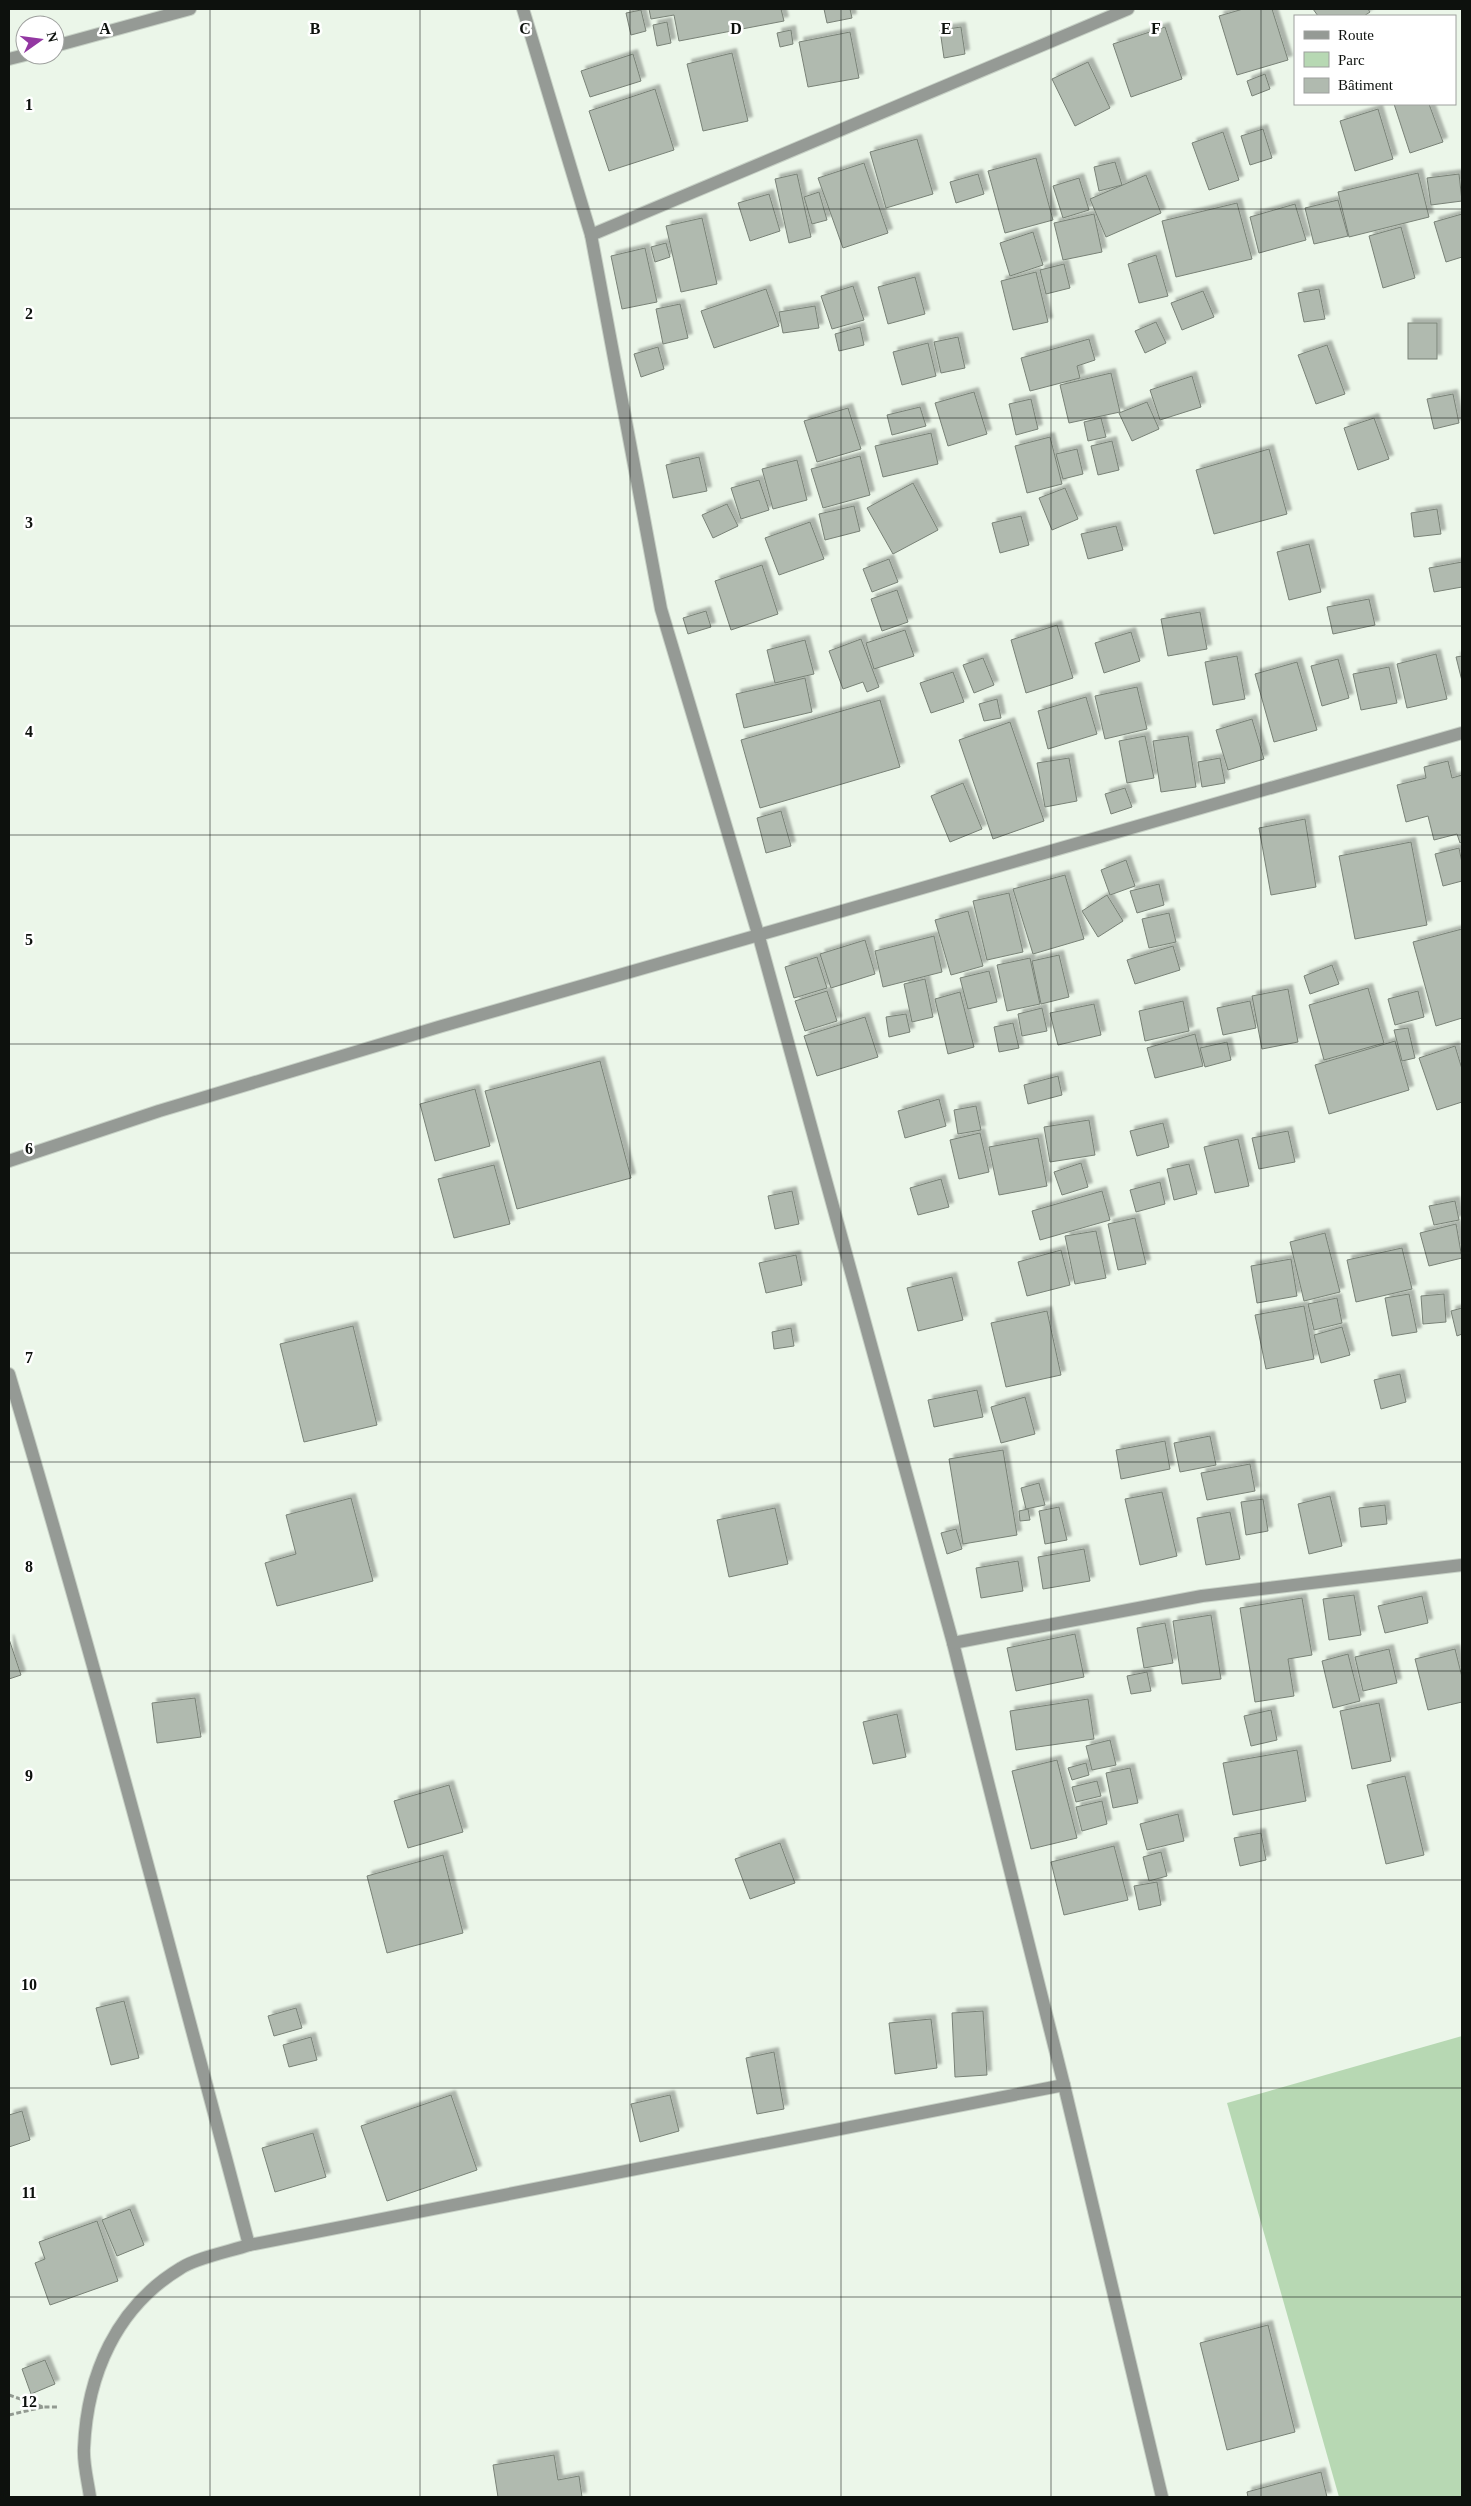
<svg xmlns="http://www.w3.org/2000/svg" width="1471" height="2506" viewBox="0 0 1471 2506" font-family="Georgia,serif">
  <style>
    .green { fill: #b7d8b3 }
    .building { fill: #b0baaf; stroke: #798277; filter: url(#shadow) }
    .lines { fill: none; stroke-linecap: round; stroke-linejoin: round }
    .street-casing { stroke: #c7d1c6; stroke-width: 14 }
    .path { stroke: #929a91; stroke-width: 3; stroke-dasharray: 5 2.5; stroke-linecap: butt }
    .street { stroke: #959a95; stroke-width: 12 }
    .grid { fill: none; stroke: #0d110d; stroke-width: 1; stroke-opacity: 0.55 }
    .grid-label { font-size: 16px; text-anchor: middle; font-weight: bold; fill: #0d110d; stroke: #fff; stroke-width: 5; stroke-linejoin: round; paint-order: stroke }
  </style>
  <defs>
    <filter id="shadow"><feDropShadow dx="4.5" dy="-4.5" stdDeviation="1" flood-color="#0004"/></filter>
  </defs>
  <rect width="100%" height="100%" fill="#ebf6e9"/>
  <!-- green -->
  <path class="green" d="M1462 2036V2497H1339L1227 2103Z"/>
  <!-- building -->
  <g class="building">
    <path d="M649 9H781L784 21 679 41 674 15 651 19Z"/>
    <path d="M824 9H850L852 18 827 23Z"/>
    <path d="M1243 9H1272L1288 60 1237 75 1219 16Z"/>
    <path d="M1313 9H1368L1370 12 1364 16H1318Z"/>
    <path d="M641 10 646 31 631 35 626 13Z"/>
    <path d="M667 22 671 43 657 46 653 25Z"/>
    <path d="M961 27 965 54 944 58 940 30Z"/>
    <path d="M1165 27 1182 79 1131 97 1113 44Z"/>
    <path d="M791 30 793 44 780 47 777 33Z"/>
    <path d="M850 32 859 78 808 87 799 42Z"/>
    <path d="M732 53 748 121 703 131 687 64Z"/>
    <path d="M633 54 641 81 590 97 581 71Z"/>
    <path d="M1088 62 1110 108 1075 126 1052 79Z"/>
    <path d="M1265 74 1270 89 1252 96 1247 81Z"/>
    <path d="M655 89 674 150 609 171 589 111Z"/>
    <path d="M1394 104H1429L1443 142 1410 153Z"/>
    <path d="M1378 109 1393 159 1355 171 1340 121Z"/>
    <path d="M1263 129 1272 158 1250 165 1241 136Z"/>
    <path d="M1223 132 1239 180 1209 190 1192 143Z"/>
    <path d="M917 139 933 194 886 208 870 152Z"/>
    <path d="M1036 158 1053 220 1005 233 988 171Z"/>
    <path d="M1115 162 1122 185 1099 191 1094 167Z"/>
    <path d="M864 163 888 233 843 248 818 178Z"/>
    <path d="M1418 173 1429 217 1349 237 1338 192Z"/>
    <path d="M797 174 811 237 789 243 775 179Z"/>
    <path d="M978 174 984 194 956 203 950 182Z"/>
    <path d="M1459 174 1462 201 1431 205 1427 178Z"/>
    <path d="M1146 175 1161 213 1106 237 1090 199Z"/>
    <path d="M1079 178 1089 210 1063 218 1053 186Z"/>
    <path d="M819 192 827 220 812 224 804 197Z"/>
    <path d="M769 194 780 231 750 241 738 203Z"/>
    <path d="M1338 200 1348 236 1314 244 1305 208Z"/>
    <path d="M1237 203 1252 259 1176 277 1162 221Z"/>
    <path d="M1295 204 1306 240 1259 253 1250 217Z"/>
    <path d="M1094 214 1102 252 1063 260 1054 223Z"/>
    <path d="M1462 214V257L1446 262 1434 222Z"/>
    <path d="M702 218 717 284 681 292 666 226Z"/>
    <path d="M1401 227 1415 278 1383 288 1369 236Z"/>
    <path d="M1033 232 1043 265 1010 276 1000 243Z"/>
    <path d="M666 243 670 257 655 262 651 247Z"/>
    <path d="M645 248 657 302 622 309 611 256Z"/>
    <path d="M1156 255 1168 296 1139 303 1128 264Z"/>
    <path d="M1064 264 1070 288 1046 294 1040 270Z"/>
    <path d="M1036 272 1048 322 1013 330 1001 281Z"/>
    <path d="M915 277 925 314 888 324 878 287Z"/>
    <path d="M853 286 864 320 832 329 821 296Z"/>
    <path d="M766 289 779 326 714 348 701 311Z"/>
    <path d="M1319 289 1325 319 1304 322 1298 293Z"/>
    <path d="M1203 291 1214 317 1182 330 1171 303Z"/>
    <path d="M680 304 688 338 663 344 656 309Z"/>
    <path d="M815 306 819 328 783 333 779 312Z"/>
    <path d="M1156 322 1166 343 1145 353 1135 331Z"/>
    <rect x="1408" y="323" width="29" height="36"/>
    <path d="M860 327 864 345 839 351 835 334Z"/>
    <path d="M958 337 965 368 941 373 934 342Z"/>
    <path d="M1089 339 1095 360 1077 366 1080 378 1030 391 1021 358Z"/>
    <path d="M928 343 936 376 902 385 893 352Z"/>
    <path d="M1327 345 1345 394 1316 404 1298 355Z"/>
    <path d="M658 347 664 369 641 377 634 354Z"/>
    <path d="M1111 373 1120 412 1069 423 1060 385Z"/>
    <path d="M1192 376 1201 407 1160 420 1150 390Z"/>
    <path d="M974 392 987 434 948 446 935 403Z"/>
    <path d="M1453 394 1459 423 1434 429 1427 399Z"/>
    <path d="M1031 399 1038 429 1016 435 1009 404Z"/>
    <path d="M1147 402 1159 429 1132 441 1119 413Z"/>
    <path d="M920 407 926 426 892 435 887 415Z"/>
    <path d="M848 408 861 449 817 462 804 421Z"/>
    <path d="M1101 418 1106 437 1088 441 1084 422Z"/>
    <path d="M1374 418 1389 459 1358 470 1344 428Z"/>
    <path d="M931 433 938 464 883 477 875 446Z"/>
    <path d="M1050 437 1062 484 1027 493 1015 446Z"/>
    <path d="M1112 441 1119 470 1098 475 1091 446Z"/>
    <path d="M1077 449 1083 474 1063 479 1056 454Z"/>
    <path d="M1269 449 1287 514 1214 534 1196 470Z"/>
    <path d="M860 456 870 495 823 508 811 469Z"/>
    <path d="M699 457 707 491 673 498 666 465Z"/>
    <path d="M797 460 807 500 773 509 762 469Z"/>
    <path d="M759 480 769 510 741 519 731 488Z"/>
    <path d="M913 483 938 530 893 554 867 508Z"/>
    <path d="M1065 488 1078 519 1052 530 1039 498Z"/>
    <path d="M727 504 738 526 713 538 702 515Z"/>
    <path d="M854 506 860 531 825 540 819 514Z"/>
    <path d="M1437 509 1441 534 1414 537 1411 513Z"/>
    <path d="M1021 516 1029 545 1000 553 992 523Z"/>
    <path d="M810 522 824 559 779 575 765 538Z"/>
    <path d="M1116 526 1123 550 1088 559 1081 534Z"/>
    <path d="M1309 544 1321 592 1289 600 1277 552Z"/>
    <path d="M889 559 898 582 872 592 863 569Z"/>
    <path d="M1462 562V587L1434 592 1429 568Z"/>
    <path d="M762 565 778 614 731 630 715 581Z"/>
    <path d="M897 590 908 622 882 631 871 599Z"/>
    <path d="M1369 599 1375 625 1333 634 1327 607Z"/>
    <path d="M706 611 711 627 688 634 683 618Z"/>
    <path d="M1200 612 1207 649 1168 656 1161 619Z"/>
    <path d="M1057 625 1073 678 1026 693 1011 640Z"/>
    <path d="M905 630 914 656 874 669 866 643Z"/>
    <path d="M1131 632 1140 661 1104 673 1095 643Z"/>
    <path d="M861 639 879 687 867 692 863 682 843 689 829 651Z"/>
    <path d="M805 640 814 674 775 683 767 650Z"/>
    <path d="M1436 654 1447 699 1407 708 1397 664Z"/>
    <path d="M1237 656 1245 699 1213 705 1205 662Z"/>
    <path d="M1462 656V681L1456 657Z"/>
    <path d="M983 658 994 685 974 693 963 665Z"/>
    <path d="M1338 659 1349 698 1322 706 1311 666Z"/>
    <path d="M1297 662 1317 730 1274 742 1255 674Z"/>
    <path d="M1389 667 1397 703 1361 710 1353 674Z"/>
    <path d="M953 672 964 702 931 713 920 683Z"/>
    <path d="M805 678 812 712 744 728 736 694Z"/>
    <path d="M1137 687 1147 729 1105 739 1095 696Z"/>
    <path d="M1086 697 1097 734 1048 749 1038 711Z"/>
    <path d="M997 699 1001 718 984 721 979 704Z"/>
    <path d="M880 700 900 767 760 808 741 740Z"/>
    <path d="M1252 719 1264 759 1228 770 1216 730Z"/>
    <path d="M1010 722 1044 821 993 839 959 740Z"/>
    <path d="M1145 736 1154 778 1127 783 1119 741Z"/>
    <path d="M1188 736 1196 787 1161 792 1153 741Z"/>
    <path d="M1069 758 1077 801 1045 807 1037 763Z"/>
    <path d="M1220 758 1225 783 1202 787 1198 762Z"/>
    <path d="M1448 761 1452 778 1462 775V842L1460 843 1457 834 1434 840 1428 816 1406 822 1397 785 1426 778 1424 767Z"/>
    <path d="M963 783 982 829 950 842 931 796Z"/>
    <path d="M1125 788 1132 807 1111 814 1105 794Z"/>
    <path d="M781 811 791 846 766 853 757 818Z"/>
    <path d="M1305 819 1316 887 1271 895 1259 828Z"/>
    <path d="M1411 842 1427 925 1355 939 1339 856Z"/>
    <path d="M1459 848 1462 863V881L1443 886 1435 854Z"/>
    <path d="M1126 860 1135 886 1110 895 1101 870Z"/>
    <path d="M1065 875 1084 939 1033 954 1013 889Z"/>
    <path d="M1159 884 1164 905 1137 913 1130 891Z"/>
    <path d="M1009 893 1023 952 987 960 973 901Z"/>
    <path d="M1107 895 1123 921 1098 937 1082 911Z"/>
    <path d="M968 911 983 966 951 975 935 920Z"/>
    <path d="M1169 913 1176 942 1149 948 1142 919Z"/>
    <path d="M1462 929V1018L1436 1026 1413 942Z"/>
    <path d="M934 936 942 972 883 987 875 951Z"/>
    <path d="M865 940 875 974 831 988 820 954Z"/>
    <path d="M1173 946 1180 970 1135 984 1127 960Z"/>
    <path d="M1059 955 1069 997 1041 1004 1032 961Z"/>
    <path d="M817 957 827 988 794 998 785 967Z"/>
    <path d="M1030 958 1040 1004 1007 1011 997 965Z"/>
    <path d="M1332 965 1339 984 1310 994 1304 976Z"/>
    <path d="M989 971 997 1002 968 1009 960 978Z"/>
    <path d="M925 979 933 1017 912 1022 904 984Z"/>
    <path d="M1368 988 1384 1043 1324 1060 1309 1005Z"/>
    <path d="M1288 989 1298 1042 1262 1049 1252 996Z"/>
    <path d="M827 991 837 1021 805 1031 795 1001Z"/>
    <path d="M1418 991 1424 1017 1395 1025 1388 999Z"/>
    <path d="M960 992 974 1047 948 1054 935 999Z"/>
    <path d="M1183 1001 1189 1031 1145 1041 1139 1011Z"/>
    <path d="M1250 1001 1256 1028 1223 1035 1217 1008Z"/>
    <path d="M1094 1004 1101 1035 1058 1045 1050 1013Z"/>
    <path d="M1042 1008 1047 1031 1022 1036 1018 1014Z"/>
    <path d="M906 1014 910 1032 889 1037 886 1017Z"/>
    <path d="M865 1017 878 1057 817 1076 804 1036Z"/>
    <path d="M1013 1023 1019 1048 999 1052 994 1027Z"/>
    <path d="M1408 1028 1415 1058 1402 1061 1394 1030Z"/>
    <path d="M1195 1034 1203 1066 1155 1078 1147 1048Z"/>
    <path d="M1395 1041 1409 1090 1329 1114 1315 1065Z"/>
    <path d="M1227 1042 1231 1060 1205 1067 1200 1048Z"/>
    <path d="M1455 1046 1462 1069V1102L1437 1110 1419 1058Z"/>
    <path d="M600 1061 631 1178 517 1209 485 1091Z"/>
    <path d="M1058 1076 1062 1095 1028 1104 1024 1085Z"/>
    <path d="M475 1089 490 1146 435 1161 420 1104Z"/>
    <path d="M939 1099 946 1126 905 1138 898 1111Z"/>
    <path d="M976 1106 981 1130 958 1134 954 1110Z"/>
    <path d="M1089 1120 1095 1155 1050 1162 1044 1127Z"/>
    <path d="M1163 1123 1169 1147 1137 1156 1130 1131Z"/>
    <path d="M1288 1131 1295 1162 1259 1169 1252 1138Z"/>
    <path d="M980 1133 989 1172 959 1179 950 1140Z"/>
    <path d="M1038 1138 1047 1186 999 1195 989 1147Z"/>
    <path d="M1238 1139 1249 1186 1215 1193 1204 1147Z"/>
    <path d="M1081 1163 1088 1187 1062 1195 1054 1172Z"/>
    <path d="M1189 1164 1197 1194 1174 1200 1167 1169Z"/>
    <path d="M494 1165 510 1224 454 1238 438 1179Z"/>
    <path d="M941 1179 949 1207 918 1215 910 1188Z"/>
    <path d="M1160 1182 1165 1204 1136 1212 1130 1190Z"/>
    <path d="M792 1191 799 1224 775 1229 768 1196Z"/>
    <path d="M1102 1191 1110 1220 1040 1240 1032 1211Z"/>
    <path d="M1455 1201 1459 1220 1434 1225 1429 1206Z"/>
    <path d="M1135 1218 1146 1264 1118 1270 1108 1224Z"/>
    <path d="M1456 1224 1462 1258 1429 1266 1420 1233Z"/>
    <path d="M1096 1231 1106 1278 1075 1284 1065 1236Z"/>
    <path d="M1325 1233 1340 1292 1304 1301 1290 1242Z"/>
    <path d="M1402 1248 1412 1289 1356 1302 1347 1260Z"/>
    <path d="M1061 1250 1070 1285 1027 1296 1018 1262Z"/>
    <path d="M796 1255 802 1285 766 1293 759 1263Z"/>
    <path d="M1291 1259 1297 1296 1257 1303 1251 1266Z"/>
    <path d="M952 1277 963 1320 918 1331 907 1288Z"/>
    <path d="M1409 1294 1417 1332 1392 1336 1385 1298Z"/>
    <path d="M1444 1294 1446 1322 1423 1324 1421 1296Z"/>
    <path d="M1337 1298 1342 1323 1314 1330 1308 1304Z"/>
    <path d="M1304 1306 1314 1359 1266 1369 1255 1315Z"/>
    <path d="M1462 1308V1334L1457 1336 1451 1311Z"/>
    <path d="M1047 1311 1061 1375 1006 1387 991 1323Z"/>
    <path d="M353 1326 377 1425 304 1442 280 1344Z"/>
    <path d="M1342 1327 1350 1355 1321 1363 1314 1335Z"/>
    <path d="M791 1328 794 1346 774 1349 772 1332Z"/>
    <path d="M1400 1374 1406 1402 1381 1409 1374 1380Z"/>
    <path d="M977 1390 983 1417 934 1427 928 1400Z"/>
    <path d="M1025 1397 1035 1434 1001 1443 991 1407Z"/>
    <path d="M1210 1436 1216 1465 1180 1472 1174 1443Z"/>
    <path d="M1165 1441 1170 1469 1121 1479 1116 1450Z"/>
    <path d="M1003 1450 1017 1535 963 1544 949 1459Z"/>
    <path d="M1250 1464 1255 1491 1207 1500 1201 1473Z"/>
    <path d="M1039 1483 1045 1505 1026 1509 1021 1488Z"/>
    <path d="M1162 1492 1177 1556 1140 1565 1125 1499Z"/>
    <path d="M1330 1496 1342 1546 1309 1554 1298 1504Z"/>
    <path d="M351 1498 373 1581 277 1606 265 1563 296 1554 286 1515Z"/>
    <path d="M1263 1499 1268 1531 1246 1535 1241 1502Z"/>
    <path d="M1385 1505 1387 1524 1361 1527 1359 1508Z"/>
    <path d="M1059 1507 1067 1540 1045 1544 1039 1511Z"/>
    <path d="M775 1508 788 1564 729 1577 717 1520Z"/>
    <path d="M1028 1509 1030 1520 1020 1521 1019 1511Z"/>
    <path d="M1230 1512 1240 1559 1206 1565 1197 1518Z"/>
    <path d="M956 1529 962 1549 947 1554 941 1533Z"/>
    <path d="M1084 1549 1090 1581 1043 1589 1038 1557Z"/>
    <path d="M1018 1561 1023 1591 981 1598 976 1568Z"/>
    <path d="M1354 1595 1361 1635 1329 1640 1323 1599Z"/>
    <path d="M1422 1596 1428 1623 1385 1633 1378 1606Z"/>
    <path d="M1302 1598 1312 1655 1288 1659 1294 1696 1255 1702 1240 1608Z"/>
    <path d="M1211 1615 1221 1679 1182 1684 1173 1621Z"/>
    <path d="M1165 1623 1173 1663 1144 1668 1137 1628Z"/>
    <path d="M1075 1634 1084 1677 1016 1691 1007 1648Z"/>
    <path d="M9 1639 21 1675 9 1679Z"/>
    <path d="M1389 1649 1397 1683 1363 1691 1355 1657Z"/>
    <path d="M1455 1649 1462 1677V1702L1428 1710 1415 1659Z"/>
    <path d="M1348 1654 1360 1701 1333 1708 1322 1661Z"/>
    <path d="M1147 1672 1151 1691 1131 1694 1127 1676Z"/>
    <path d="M195 1698 201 1737 157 1743 152 1703Z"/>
    <path d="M1088 1699 1094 1739 1016 1750 1010 1711Z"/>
    <path d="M1379 1703 1391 1761 1352 1769 1340 1711Z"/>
    <path d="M1271 1710 1277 1740 1251 1746 1244 1716Z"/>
    <path d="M897 1714 906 1757 873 1764 863 1722Z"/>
    <path d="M1110 1740 1116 1765 1092 1770 1086 1746Z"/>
    <path d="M1297 1750 1306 1801 1233 1815 1223 1763Z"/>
    <path d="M1057 1760 1077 1838 1031 1849 1012 1771Z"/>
    <path d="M1086 1763 1089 1775 1072 1780 1068 1768Z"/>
    <path d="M1130 1768 1138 1803 1113 1808 1106 1773Z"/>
    <path d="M1405 1776 1424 1855 1386 1864 1367 1785Z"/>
    <path d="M1097 1781 1101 1796 1076 1802 1072 1787Z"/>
    <path d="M449 1785 463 1832 408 1848 394 1801Z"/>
    <path d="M1102 1801 1107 1824 1082 1831 1076 1807Z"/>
    <path d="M1178 1814 1184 1841 1147 1850 1140 1824Z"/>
    <path d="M1261 1833 1266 1860 1240 1866 1234 1838Z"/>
    <path d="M780 1843 795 1883 750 1899 735 1859Z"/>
    <path d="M1114 1846 1128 1900 1064 1915 1051 1862Z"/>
    <path d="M1161 1852 1167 1876 1149 1881 1143 1857Z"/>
    <path d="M443 1855 463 1933 387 1953 367 1876Z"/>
    <path d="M1157 1882 1161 1905 1139 1910 1134 1886Z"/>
    <path d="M124 2001 139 2058 111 2065 96 2008Z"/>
    <path d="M296 2008 302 2028 274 2036 268 2016Z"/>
    <path d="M983 2011 987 2075 955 2077 952 2013Z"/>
    <path d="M931 2019 937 2068 895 2074 889 2023Z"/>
    <path d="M311 2037 317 2060 289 2067 283 2045Z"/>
    <path d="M774 2052 784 2109 757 2114 746 2058Z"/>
    <path d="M451 2095 477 2170 387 2201 361 2126Z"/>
    <path d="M670 2095 679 2131 640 2142 631 2104Z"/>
    <path d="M22 2111 30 2140 9 2147V2115Z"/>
    <path d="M313 2133 326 2177 275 2192 262 2148Z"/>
    <path d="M130 2209 144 2245 117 2256 102 2220Z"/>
    <path d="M97 2221 118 2281 50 2305 35 2263 45 2259 39 2242Z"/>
    <path d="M1268 2325 1295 2432 1227 2450 1200 2343Z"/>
    <path d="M45 2360 55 2384 31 2394 22 2369Z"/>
    <path d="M554 2455 558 2480 579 2476 582 2497H498L493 2465Z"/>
    <path d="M1321 2472 1327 2497H1248L1247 2492Z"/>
  </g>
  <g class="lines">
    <defs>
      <g id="street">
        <path d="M523 9 591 235 661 609 759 937 953 1643 1064 2085 1162 2497"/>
        <path d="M55 46 190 9"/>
        <path d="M9 59 25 55"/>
        <path d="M591 235 1128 9"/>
        <path d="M9 1161 159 1111 442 1026 1462 733"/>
        <path d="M9 1374C95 1663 172 1954 249 2245"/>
        <path d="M953 1643 1202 1596 1462 1565"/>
        <path d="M90 2497C88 2482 83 2464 84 2448 87 2375 116 2307 181 2268 196 2258 231 2251 249 2245L1064 2085"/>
      </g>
    </defs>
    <!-- street casing -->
    <use href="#street" class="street-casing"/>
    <!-- path -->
    <g class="path">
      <path d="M9 2395 43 2407H59"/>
      <path d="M9 2415 43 2407"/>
    </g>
    <!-- street -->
    <use href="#street" class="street"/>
  </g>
  <!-- grid -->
  <path class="grid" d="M210 9V2497M420 9V2497M630 9V2497M841 9V2497M1051 9V2497M1261 9V2497M9 209H1462M9 418H1462M9 626H1462M9 835H1462M9 1044H1462M9 1253H1462M9 1462H1462M9 1671H1462M9 1880H1462M9 2088H1462M9 2297H1462"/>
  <g class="grid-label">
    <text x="105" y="34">A</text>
    <text x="315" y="34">B</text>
    <text x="525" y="34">C</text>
    <text x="736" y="34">D</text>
    <text x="946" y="34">E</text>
    <text x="1156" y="34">F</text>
    <text x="29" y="110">1</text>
    <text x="29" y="319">2</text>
    <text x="29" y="528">3</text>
    <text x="29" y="737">4</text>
    <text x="29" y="945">5</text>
    <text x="29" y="1154">6</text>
    <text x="29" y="1363">7</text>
    <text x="29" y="1572">8</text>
    <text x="29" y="1781">9</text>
    <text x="29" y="1990">10</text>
    <text x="29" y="2198">11</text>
    <text x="29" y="2407">12</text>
  </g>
  <!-- border -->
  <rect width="1471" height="2506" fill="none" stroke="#0d110d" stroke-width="20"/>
  <!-- legend -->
  <rect x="1294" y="15" width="162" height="90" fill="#ffffff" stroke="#9ea09e"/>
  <rect x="1304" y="31" width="25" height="8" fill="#959a95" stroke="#9ea09e"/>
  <text x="1338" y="40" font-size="15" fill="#0d110d">Route</text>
  <rect x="1304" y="52" width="25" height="15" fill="#b7d8b3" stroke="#9ea09e"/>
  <text x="1338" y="65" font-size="15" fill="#0d110d">Parc</text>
  <rect x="1304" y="78" width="25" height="15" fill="#b0baaf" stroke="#9ea09e"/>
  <text x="1338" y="90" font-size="15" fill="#0d110d">Bâtiment</text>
  <!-- north arrow -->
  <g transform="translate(40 40) rotate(76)"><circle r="24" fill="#ffffff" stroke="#9ea09e"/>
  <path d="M0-4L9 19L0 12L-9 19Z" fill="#9337a2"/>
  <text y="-8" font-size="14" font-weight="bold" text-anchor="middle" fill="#0d110d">N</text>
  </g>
</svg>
